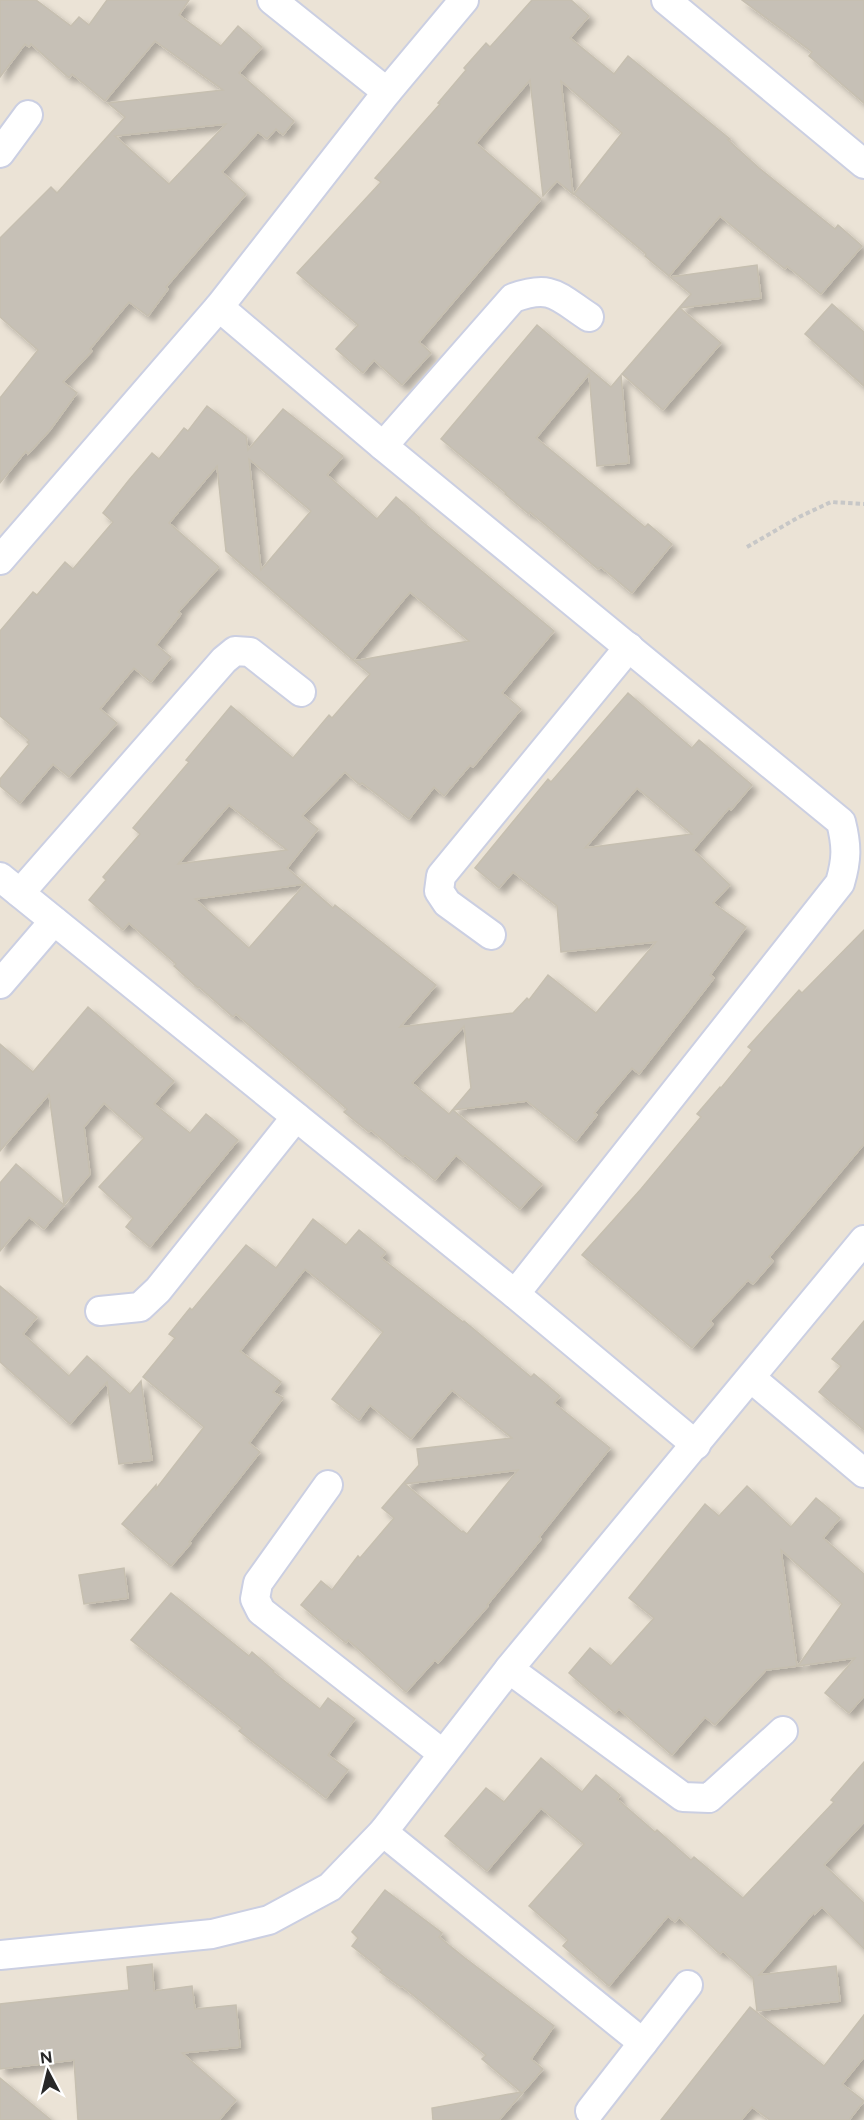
<svg xmlns="http://www.w3.org/2000/svg" width="864" height="2120" viewBox="0 0 864 2120" font-family="Figtree,sans-serif">
  <style>
    .building { fill: #c6c0b6; stroke: #c6bfb0; stroke-width: 1.5; fill-rule: evenodd; filter: url(#shadow) }
    .lines { fill: none; stroke-linecap: round; stroke-linejoin: round }
    .minor-casing { stroke: #cbcfe2; stroke-width: 32 }
    .path { stroke: #c7c7c7; stroke-width: 4; stroke-dasharray: 4.5 3; stroke-linecap: butt }
    .minor { stroke: #fff; stroke-width: 28 }
  </style>
  <defs>
    <filter id="shadow"><feDropShadow dx="5.5" dy="5.5" stdDeviation="3" flood-color="#0004"/></filter>
  </defs>
  <rect width="100%" height="100%" fill="#ebe3d6"/>
  <!-- building -->
  <g class="building">
    <path d="M0 0H36L71 26 79 17 89 25 107 0H189L179 15 221 46 238 26 262 47 239 73 294 121 283 135 276 129 267 139 258 132 222 172 246 194 166 287 168 289 148 316 129 302 90 349 92 351 63 382 77 393 50 430 28 454 26 451 0 483V398L38 350 0 317V238L51 187 57 193 125 117 108 103 223 90 155 41 105 101 72 74 69 78 31 44 29 47 25 44 0 77ZM226 124 169 184 115 136Z"/>
    <path d="M532 0H571L589 16 570 38 614 74 628 56 730 139 728 140 759 168 800 201 835 229 838 225 862 246 821 294 787 266 785 269 720 216 669 276 645 256 646 254 574 194 622 133 561 81 573 194 557 181 543 196 530 80 476 143 541 199 419 342 431 353 402 385 374 360 363 373 336 349 358 325 297 273 381 182 375 178 440 104 438 103 466 70 464 68 486 43 490 47Z"/>
    <path d="M742 0H864V103L809 56 812 52Z"/>
    <path d="M757 265 761 298 680 308 721 343 663 410 622 374 691 294 670 277Z"/>
    <path d="M832 304 864 332V386L805 334Z"/>
    <path d="M537 325 611 387 621 375 629 463 597 466 589 374 536 438 645 527 648 524 672 544 632 593 601 567 598 569 530 512 529 514 505 494 506 493 441 439Z"/>
    <path d="M207 406 246 436 248 450 283 409 343 456 327 475 377 519 396 497 420 518 419 519 554 631 502 693 521 709 473 767 470 765 444 796 434 787 409 819 362 783 360 785 345 772 302 816 318 829 287 868 333 908 335 905 436 985 400 1027 513 1013 527 998 529 1000 548 975 596 1013 656 942 561 952 557 906 513 872 499 888 475 868 548 779 551 782 628 693 692 748 699 740 752 785 731 810 729 808 693 850 730 885 713 903 746 927 710 975 714 978 639 1074 632 1068 594 1113 597 1115 576 1141 527 1101 453 1110 542 1184 520 1209 456 1155 435 1180 405 1155 403 1157 371 1130 369 1132 344 1112 347 1109 236 1014 233 1017 199 987 198 988 174 966 176 964 129 923 123 930 89 900 106 880 103 877 140 834 133 828 189 762 186 760 231 706 293 758 329 715 332 718 370 674 354 661 469 641 410 592 353 660 226 551 217 466 169 523 219 567 178 612 181 614 156 645 171 657 151 682 134 668 100 709 117 723 69 777 53 764 20 803 0 786V779L29 744 27 742 29 740 0 716V631L33 592 37 595 65 562 73 569 113 522 103 513 129 480 152 453 159 459 184 428 188 431ZM249 459 311 511 261 570ZM637 788 692 834 585 848ZM229 805 287 850 178 864ZM305 884 249 948 195 899ZM464 1026 471 1088 449 1114 412 1083Z"/>
    <path d="M864 930V1144L769 1257 773 1261 753 1284 748 1280 710 1321 713 1324 692 1348 582 1255 641 1189 701 1117 697 1114 720 1087 721 1088 752 1050 748 1047 799 990 802 993Z"/>
    <path d="M88 1007 174 1081 154 1104 190 1133 206 1114 238 1140 150 1247 126 1227 133 1218 99 1187 144 1138 104 1103 84 1127 90 1174 44 1229 29 1217 0 1251V1183L16 1164 64 1205 49 1094 0 1151V1044L33 1072Z"/>
    <path d="M313 1219 346 1245 359 1230 386 1252 381 1258 463 1322 464 1321 531 1377 534 1374 560 1396 554 1403 610 1448 539 1537 541 1539 487 1605 488 1606 438 1663 435 1660 406 1692 348 1640 346 1643 301 1605 321 1581 332 1590 358 1556 360 1558 394 1518 382 1508 419 1465 417 1449 512 1438 452 1390 411 1439 370 1405 359 1420 332 1399 383 1332 305 1269 240 1351 281 1382 273 1392 283 1398 249 1443 260 1452 189 1542 191 1543 171 1566 122 1524 156 1485V1489L204 1427 143 1377 175 1338 169 1334 190 1308 192 1310 246 1245 276 1268ZM518 1470 467 1534 463 1531 462 1532 405 1484Z"/>
    <path d="M0 1286 37 1317 23 1334 69 1376 87 1356 130 1394 141 1381 152 1460 119 1464 107 1382 70 1424 0 1362Z"/>
    <path d="M864 1321V1430L819 1392 841 1366 832 1359Z"/>
    <path d="M747 1486 791 1527 816 1498 840 1518 823 1538 864 1574V1696L849 1713 825 1693 855 1658 798 1666 842 1604 781 1550 797 1666 766 1670 715 1725 705 1717 672 1755 619 1709 615 1713 569 1673 590 1648 611 1666 654 1618 629 1598 705 1504 719 1516Z"/>
    <path d="M124 1568 128 1598 84 1604 79 1575Z"/>
    <path d="M171 1593 249 1656 252 1652 274 1671 273 1672 320 1709 328 1698 355 1719 328 1755 348 1770 326 1798 239 1731 242 1728 131 1640Z"/>
    <path d="M541 1758 582 1792 596 1775 620 1795 617 1799 655 1832 657 1830 691 1860 694 1857 743 1898 834 1802 831 1800 864 1762V1822L824 1865 864 1903V1949L822 1907 815 1914 814 1912 759 1975 836 1966 840 2001 757 2011 753 1978 723 1951 720 1954 679 1917 675 1922 668 1916 609 1986 563 1946 568 1940 529 1906 584 1844 541 1808 487 1871 445 1836 486 1788 504 1802Z"/>
    <path d="M385 1890 442 1933 439 1937 465 1958 554 2026 531 2059 543 2069 499 2120H433L432 2108 521 2092 482 2059 486 2055 402 1986 401 1987 380 1972 382 1970 352 1946 358 1938 352 1932Z"/>
    <path d="M152 1964 154 1991 192 1986 195 2009 236 2005 240 2047 182 2053 236 2100 219 2120H78L74 2060 0 2069V2004L129 1990 127 1967Z"/>
    <path d="M750 2007 824 2066 864 2015V2057L842 2084 864 2101 849 2120H770L752 2107 741 2120H661Z"/>
    <path d="M0 2078 51 2120H0Z"/>
  </g>
  <g class="lines">
    <defs>
      <g id="minor">
        <path d="M272 0 387 92"/>
        <path d="M666 0 864 164"/>
        <path d="M0 153 28 115"/>
        <path d="M219 307 383 446 841 822C847 846 847 859 840 883L515 1294"/>
        <path d="M383 446 513 298C552 284 557 296 589 317"/>
        <path d="M0 560 219 307 387 92 464 0"/>
        <path d="M0 877 515 1294 696 1445"/>
        <path d="M20 893 224 660 235 651 250 652 301 692"/>
        <path d="M491 935 447 903 439 891 441 876 629 647"/>
        <path d="M0 984 54 921"/>
        <path d="M100 1311 140 1307 158 1290 296 1117"/>
        <path d="M751 1378 864 1473"/>
        <path d="M328 1485 258 1583 255 1599 261 1611 443 1754"/>
        <path d="M509 1669 683 1797 709 1798 783 1731"/>
        <path d="M383 1832 643 2043"/>
        <path d="M0 1955 212 1934 269 1920 330 1887 383 1832 509 1669 864 1240"/>
        <path d="M590 2111 688 1985"/>
      </g>
    </defs>
    <!-- minor casing -->
    <use href="#minor" class="minor-casing"/>
    <!-- path -->
    <path class="path" d="M747 547 799 517 831 502 864 504"/>
    <!-- minor -->
    <use href="#minor" class="minor"/>
  </g>
  <!-- north arrow -->
  <g transform="translate(48 2072) rotate(353)" stroke="#ffffff" stroke-width="4.5" paint-order="stroke">
  <path d="M0-4.5L10 22L0 15L-10 22Z" fill="#272727"/>
  <text y="-9" font-size="16" font-weight="bold" text-anchor="middle" fill="#272727">N</text>
  </g>
</svg>
